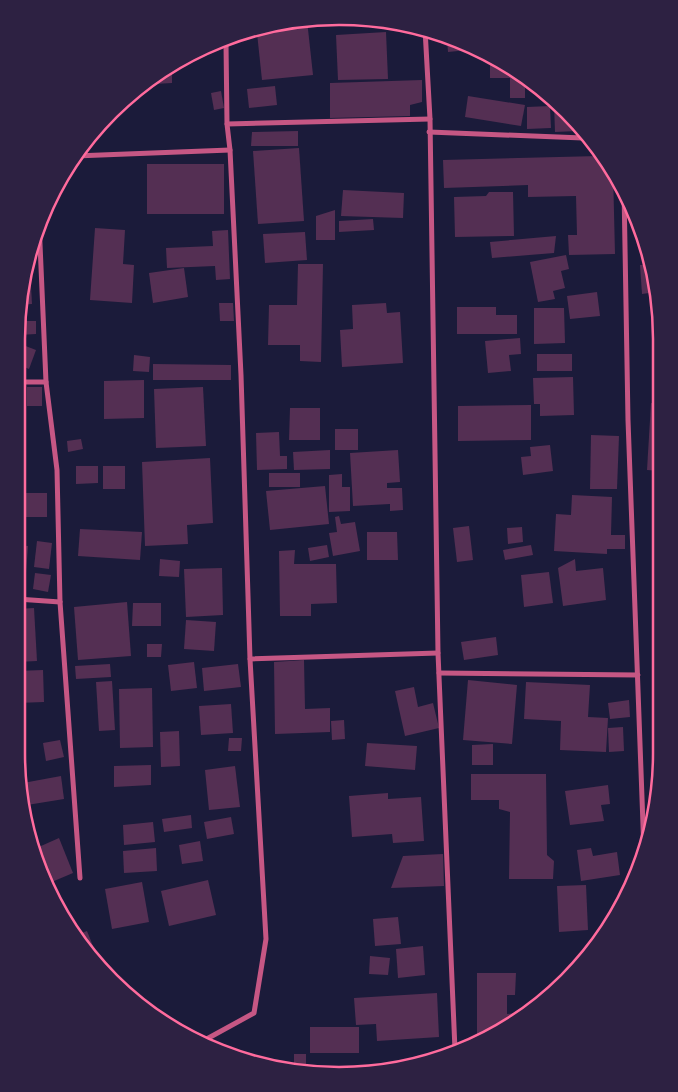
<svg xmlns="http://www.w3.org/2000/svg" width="678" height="1092" viewBox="0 0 678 1092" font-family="'Nunito Sans',sans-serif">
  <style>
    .building { fill: #542f53 }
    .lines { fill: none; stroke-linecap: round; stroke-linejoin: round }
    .minor { stroke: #c65784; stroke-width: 5 }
    .rim { fill: none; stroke: #ff6b9d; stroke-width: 2.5 }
  </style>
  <rect width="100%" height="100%" fill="#1b1b3a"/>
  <!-- building -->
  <g class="building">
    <path d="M297 19 307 20 313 75 262 80 257 33Z"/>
    <path d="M335 21 352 23V24L335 25Z"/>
    <path d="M386 32 388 79 338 80 336 35Z"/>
    <path d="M447 39 468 50 448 52Z"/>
    <path d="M490 61 525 78V98H510V78H490Z"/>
    <path d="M172 65V83L154 84V81Z"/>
    <path d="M422 80V102L410 105V116L330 118V83Z"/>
    <path d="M275 86 277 105 249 108 247 89Z"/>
    <path d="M221 91 224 108 214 110 211 93Z"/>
    <path d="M468 96 525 105 521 126 465 117Z"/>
    <path d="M554 104 573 125 578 131 555 132Z"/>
    <path d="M550 106 551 128 527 129V107Z"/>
    <path d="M298 131V146H251L252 132Z"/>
    <path d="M299 148 304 221 258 224 253 151Z"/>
    <path d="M599 156 613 171 615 254 569 255 568 235H577L576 196 528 197V185L444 188 443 160Z"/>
    <rect x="147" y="164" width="77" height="50"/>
    <path d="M343 190 404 193 403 218 341 216Z"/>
    <path d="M489 192H513L514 236 455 237 454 197 486 196Z"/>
    <path d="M335 210V240H316V216Z"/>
    <path d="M373 219 374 230 339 232V221Z"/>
    <path d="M95 228 125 230 123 264 134 265 132 303 90 300Z"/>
    <path d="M228 230 230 279 216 280 215 266 167 268 166 248 213 246 212 231Z"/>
    <path d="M305 232 307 260 265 263 263 234Z"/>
    <path d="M556 236 554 253 492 258 490 242Z"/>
    <path d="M566 255 569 269 561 271 565 288 553 291 555 299 538 302 530 262Z"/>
    <path d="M298 264H323L321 362 300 361V345H268L269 305H297Z"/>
    <path d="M640 265H651L656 292 642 294Z"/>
    <path d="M184 268 188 297 153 303 149 273Z"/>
    <path d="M26 269H30L32 304 19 305V297Z"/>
    <path d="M597 292 600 316 570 319 567 296Z"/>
    <path d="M219 303H233L234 321H220Z"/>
    <path d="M386 303 387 313 400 312 403 363 342 367 340 330 353 329 352 305Z"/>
    <path d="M457 307H496V315H517V334H457Z"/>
    <path d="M534 308H564L565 343 534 344Z"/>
    <path d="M19 321H36V334L19 335Z"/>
    <path d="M520 338 521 354 509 355 511 371 488 373 485 341Z"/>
    <path d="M23 345 36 350 29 369 19 365V355Z"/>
    <rect x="537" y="354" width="35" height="17"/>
    <path d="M134 355 150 357 149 372 133 371Z"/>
    <path d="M153 364 231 365V380H153Z"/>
    <path d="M573 377 574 415 540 416V404H534L533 378Z"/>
    <path d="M144 380V418L104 419V381Z"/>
    <rect x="27" y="387" width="15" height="19"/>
    <path d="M203 387 206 446 156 448 154 389Z"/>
    <path d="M18 389H23L22 407H18Z"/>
    <path d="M651 403 661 404 660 471 647 470Z"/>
    <path d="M531 405V440L458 441V406Z"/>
    <path d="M290 408H320V440H289Z"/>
    <rect x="335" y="429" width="23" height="21"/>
    <path d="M279 432 280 456H287V469L257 470 256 433Z"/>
    <path d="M591 435 619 436 617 489H590Z"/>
    <path d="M81 439 83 449 68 452 67 441Z"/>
    <path d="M550 445 553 471 523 475 521 457 531 456 530 447Z"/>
    <path d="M330 450V469L294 470 293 452Z"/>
    <path d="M398 450 400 482 387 483V488H402L403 510 390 511V504L353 506 350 453Z"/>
    <path d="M210 458 213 523 187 525 188 544 145 546 142 462Z"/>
    <path d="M76 466H98V483L76 484Z"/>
    <rect x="103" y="466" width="22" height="23"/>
    <rect x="269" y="473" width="31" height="14"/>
    <path d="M342 474V487H350V511L329 512V475Z"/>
    <path d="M325 486 329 524 270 530 266 491Z"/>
    <rect x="18" y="493" width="29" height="24"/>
    <path d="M572 495 612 497 611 535H625V549H607V554L554 551 556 514 571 515Z"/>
    <path d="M653 512H660V530L653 531Z"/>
    <path d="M339 516 341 524 355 522 360 551 333 556 329 533 337 532 335 517Z"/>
    <path d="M469 526 473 560 457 562 453 528Z"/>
    <path d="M522 527 523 542 508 544 507 528Z"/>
    <path d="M80 529 142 532 140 560 78 556Z"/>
    <path d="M367 532H397L398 560H367Z"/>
    <path d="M37 541 52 543 49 569 34 567Z"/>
    <path d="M17 545 28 546 25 586H17Z"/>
    <path d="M327 545 329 557 310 561 308 548Z"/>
    <path d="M531 545 533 555 505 560 503 550Z"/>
    <path d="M295 550 294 564H336L337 603 311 604V616H280L279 551Z"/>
    <path d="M160 559 180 561 179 577 159 576Z"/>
    <path d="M575 559 576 571 603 568 606 600 563 606 558 568Z"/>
    <path d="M222 568 223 615 186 617 184 569Z"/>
    <path d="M549 572 553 603 524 607 521 575Z"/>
    <path d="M35 573 51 575 48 592 33 589Z"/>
    <path d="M127 602 131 656 78 660 74 607Z"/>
    <path d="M133 603H161V626H132Z"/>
    <path d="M34 608 37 661 17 662V609Z"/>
    <path d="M186 620 216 622 214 651 184 649Z"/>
    <path d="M496 637 498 655 464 660 461 642Z"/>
    <path d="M147 644H162L161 657H147Z"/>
    <path d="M304 660 305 709 330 708V732L275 734 274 662Z"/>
    <path d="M194 662 197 688 171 691 168 665Z"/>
    <path d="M110 664 111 677 76 679 75 666Z"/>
    <path d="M238 664 241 687 204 691 202 668Z"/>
    <path d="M43 670 44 702 17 703V671Z"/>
    <path d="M468 680 517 685 512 744 463 740Z"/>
    <path d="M112 681 115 730 99 731 96 682Z"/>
    <path d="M526 682 590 685 588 717 608 718 606 752 560 750 561 721 524 719Z"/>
    <path d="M414 687 418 707 433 703 439 728 405 736 395 691Z"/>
    <path d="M152 688 153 747 120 748 119 689Z"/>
    <path d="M629 700 630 717 610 719 608 703Z"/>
    <path d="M231 704 233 733 201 735 199 706Z"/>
    <rect x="16" y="712" width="5" height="23"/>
    <path d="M344 720 345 739 332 740 331 721Z"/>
    <path d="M623 727 624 751 609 752 608 728Z"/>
    <path d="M179 731 180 766 161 767 160 732Z"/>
    <path d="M229 738H242L241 751H228Z"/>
    <path d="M60 740 64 757 46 761 43 743Z"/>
    <path d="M367 743 417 746 415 770 365 766Z"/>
    <path d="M493 744V765H472V745Z"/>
    <path d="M151 765V785L114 787V766Z"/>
    <path d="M235 766 240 807 209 810 205 770Z"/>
    <path d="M471 774H546L547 855 554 861 553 879H509L510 812 499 809V800H471Z"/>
    <path d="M61 776 64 799 27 805 23 783Z"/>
    <path d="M608 785 610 804 601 805 604 821 570 825 565 791Z"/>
    <path d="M388 793V799L421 797 424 841 393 843 392 834 352 837 349 796Z"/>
    <path d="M191 815 192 828 164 832 162 819Z"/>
    <path d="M231 817 234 834 207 839 204 822Z"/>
    <path d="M153 822 155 842 124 845 123 825Z"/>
    <path d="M59 838 73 873 47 884 33 856 32 850Z"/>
    <path d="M200 841 203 861 182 864 179 845Z"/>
    <path d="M156 848 157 871 124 873 123 851Z"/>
    <path d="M591 848 593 856 617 852 620 875 581 881 577 850Z"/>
    <path d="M443 854 444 886 391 888 403 856Z"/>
    <path d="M208 880 216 915 169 926 161 891Z"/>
    <path d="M142 882 149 922 112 929 105 889Z"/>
    <path d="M586 885 588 930 559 932 557 886Z"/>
    <path d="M398 917 401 944 375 946 373 919Z"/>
    <path d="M87 931 97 956 94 957 74 936Z"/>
    <path d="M423 946 425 975 398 978 396 949Z"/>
    <path d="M370 956 390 958 388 975 369 974Z"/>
    <path d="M477 973H516L515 995H507V1014L515 1013V1023L477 1040Z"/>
    <path d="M437 993 439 1037 377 1041 376 1024 356 1025 354 998Z"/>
    <rect x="310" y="1027" width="49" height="26"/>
    <path d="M294 1054H306V1070L294 1068Z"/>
  </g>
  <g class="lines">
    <!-- minor -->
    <g class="minor">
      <path d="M425 29 430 119 438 653 455 1050"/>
      <path d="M227 124 430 119"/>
      <path d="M429 132 583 138"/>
      <path d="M75 156 230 150"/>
      <path d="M624 189 628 420 644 852"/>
      <path d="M39 221 46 382 57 470 60 602 80 878"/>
      <path d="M18 382H46"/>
      <path d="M17 599 60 602"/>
      <path d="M250 659 438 653"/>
      <path d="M439 673 638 675"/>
      <path d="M203 1041 254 1013 266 939 250 659 241 375 230 150 227 124 226 43"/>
    </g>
  </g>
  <!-- crop -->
  <path d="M0 0H678V1092H0ZM339 25H339A314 314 0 0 1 653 339V753A314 314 0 0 1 339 1067H339A314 314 0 0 1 25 753V339A314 314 0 0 1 339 25Z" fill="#2d2142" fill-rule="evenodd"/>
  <path class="rim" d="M339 25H339A314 314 0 0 1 653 339V753A314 314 0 0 1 339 1067H339A314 314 0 0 1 25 753V339A314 314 0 0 1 339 25Z"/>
</svg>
